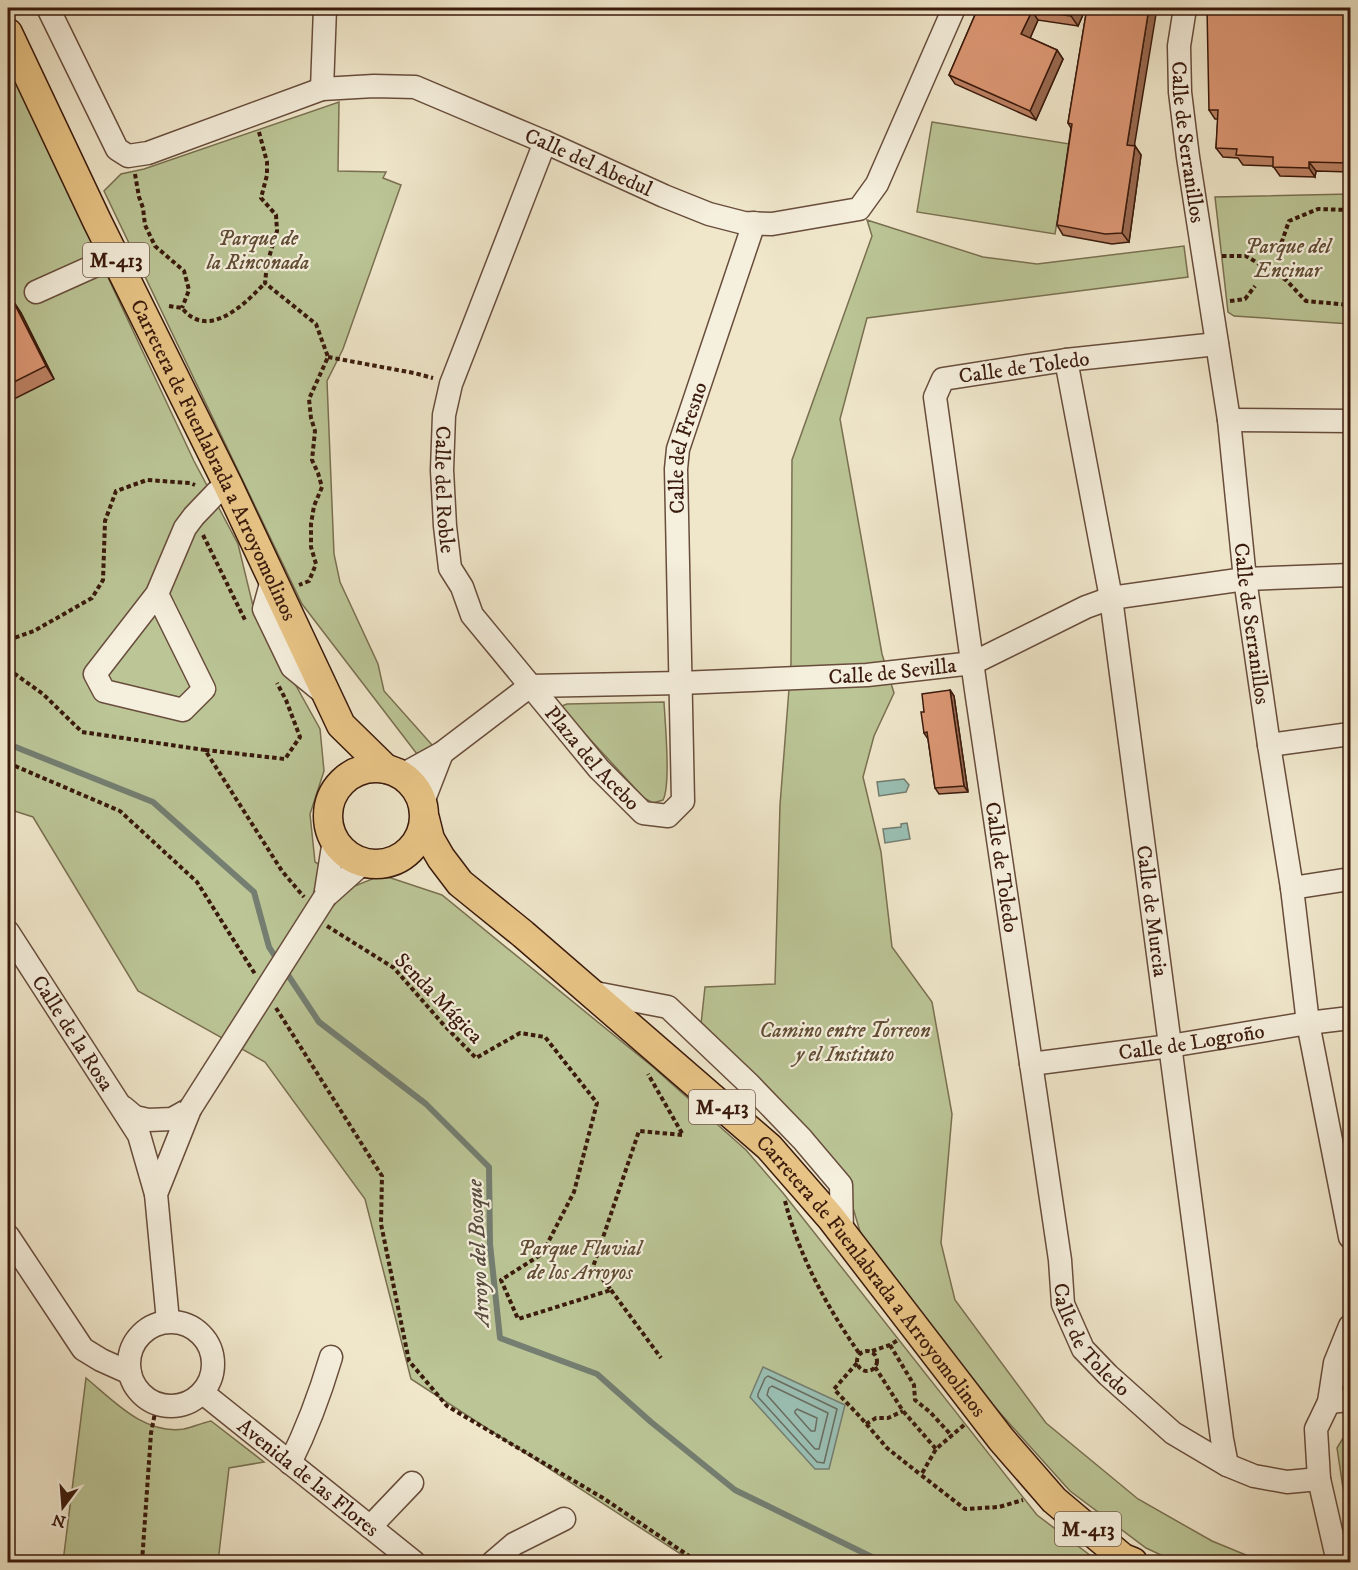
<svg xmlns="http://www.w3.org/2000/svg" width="1358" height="1570" viewBox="0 0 1358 1570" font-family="'IM FELL DW Pica',serif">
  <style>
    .green { fill: #bbc596; stroke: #7a7051; stroke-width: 1.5 }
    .water { fill: #9ac0b5; stroke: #747e71; stroke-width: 1.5 }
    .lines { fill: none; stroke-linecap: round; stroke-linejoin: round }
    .shore { stroke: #6a6d60; stroke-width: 1.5 }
    .stream { stroke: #747e71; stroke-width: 6 }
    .minor-casing { stroke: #684d3c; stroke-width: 25 }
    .major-casing { stroke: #3a1a0c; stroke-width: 31 }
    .path { stroke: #3a1a0c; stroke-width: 4; stroke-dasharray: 4.5 3; stroke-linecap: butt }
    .minor { stroke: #f5efdd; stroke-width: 22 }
    .major { stroke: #e8c486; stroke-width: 28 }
    .minor-bridge-casing { stroke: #684d3c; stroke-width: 25; stroke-linecap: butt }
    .minor-bridge { stroke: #f5efdd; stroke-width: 22 }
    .wall { fill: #bd8264; stroke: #3a1a0c; stroke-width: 1.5 }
    .shaded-wall { fill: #9a6a51; stroke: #3a1a0c; stroke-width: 1.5 }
    .building { fill: #dc9774; stroke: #3a1a0c; stroke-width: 1.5 }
    .labels { text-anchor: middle; stroke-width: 4.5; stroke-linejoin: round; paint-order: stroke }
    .shield { fill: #f5efdd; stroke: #725a4b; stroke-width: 1.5 }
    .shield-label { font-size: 20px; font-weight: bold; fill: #3a1a0c }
    .street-label { font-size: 21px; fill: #3a1a0c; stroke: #f5efdd }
    .park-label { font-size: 21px; font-style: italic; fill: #614d35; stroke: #f5efdd }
    .water-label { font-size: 22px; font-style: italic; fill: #574c3f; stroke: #f5efdd }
  </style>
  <rect width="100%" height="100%" fill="#f0e7cb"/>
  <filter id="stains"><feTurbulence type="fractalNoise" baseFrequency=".00333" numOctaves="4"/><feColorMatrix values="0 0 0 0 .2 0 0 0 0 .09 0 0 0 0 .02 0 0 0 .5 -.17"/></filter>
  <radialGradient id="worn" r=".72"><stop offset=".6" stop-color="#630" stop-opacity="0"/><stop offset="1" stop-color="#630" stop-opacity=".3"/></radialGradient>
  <!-- green -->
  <g class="green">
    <path d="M8 64 194 461 238 544 254 610 320 729 324 771 310 814 315 862 355 886 382 875 442 895 653 1067 746 1150 783 1193 1037 1515 1099 1562H693L411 1379 365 1199 265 1062 138 991 33 817 8 809Z"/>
    <path d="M339 102 338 171 386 172 383 178 401 185 343 349 327 381 334 554 340 582 378 664 384 691 433 746 417 754 302 604 104 191 121 174 144 169Z"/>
    <path d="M932 122 1070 144 1055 234 917 212Z"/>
    <path d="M1350 194V324L1234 316 1228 312 1215 197Z"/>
    <path d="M867 220 983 257 1037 264 1184 246 1188 277 867 318 840 419 882 654 894 693 874 736 863 777 881 852 892 947 932 1002 952 1114 941 1243 955 1300 1046 1423 1138 1499 1212 1541 1263 1562H1176L1146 1548 1070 1491 992 1404 861 1235 843 1174 701 1024 705 987 775 984 780 805 791 663 792 460 872 236Z"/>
    <path d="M664 702C665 722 671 785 663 800L653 803 644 798 564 711 562 706 567 704Z"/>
    <path d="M86 1378C114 1401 144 1435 184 1429 193 1427 202 1423 211 1421L264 1462 229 1468 218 1562H63Z"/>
    <path d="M1350 1429V1529L1349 1528 1337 1448 1348 1430Z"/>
  </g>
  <!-- water -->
  <g class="water">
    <path d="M904 779 909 785 906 792 879 796 877 782Z"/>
    <path d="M907 823 910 839 885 843 883 829 901 827V824Z"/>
    <path d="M763 1367 845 1405 829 1469H815L750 1397Z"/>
  </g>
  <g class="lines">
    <!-- shore -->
    <g class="shore">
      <path d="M768 1376 837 1409 824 1463 817 1462 758 1397V1394L765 1378Z"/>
      <path d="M772 1386 828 1413 819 1449H815L767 1395 769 1388Z"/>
      <path d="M797 1409 817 1418 815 1431H811L795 1413V1411Z"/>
    </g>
    <!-- stream -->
    <g class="stream">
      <path d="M8 744 153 802 254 892 269 947 278 961"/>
      <path d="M284 969 319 1022 426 1104 489 1167 490 1244 500 1338 597 1374 651 1422 735 1490 876 1559 879 1562"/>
    </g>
    <defs>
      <g id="minor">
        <path id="s1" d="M48 8 117 149 128 156 148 153 322 89 374 86 415 87 545 142 664 196 709 214 744 223 772 224 859 209 877 184 954 8"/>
        <path id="s2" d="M1185 8 1179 46 1180 92 1188 157 1229 420 1245 579 1269 745 1292 888 1308 1023 1350 1237"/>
        <path d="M322 89 325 8"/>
        <path id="s3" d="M545 142 451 384 444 415 442 470 445 526 450 568 462 587 472 615 599 769 643 813 668 816 683 801 676 469 678 449 754 223"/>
        <path d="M36 292 114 257"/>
        <path id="s4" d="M1217 344 1066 360 943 379 935 397 976 690 1060 1260 1063 1304 1083 1349 1108 1375 1173 1433 1227 1465 1254 1476 1287 1482 1319 1479"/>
        <path id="s5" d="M1066 360 1111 598 1222 1439 1227 1465"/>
        <path d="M1229 420 1350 421"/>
        <path d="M272 580 264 609 292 667 325 694"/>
        <path d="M157 594 204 689 183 710 104 691 95 674 157 594 185 528 194 516 216 493 228 485"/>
        <path d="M1269 745 1350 734"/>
        <path id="s6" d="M402 775 442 753 530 686 680 683 867 675 973 663 1086 607 1111 598 1245 579 1350 575"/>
        <path d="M423 802 442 753"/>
        <path d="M1292 888 1350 879"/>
        <path d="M325 897 334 840"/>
        <path d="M325 897 363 863"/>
        <path id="s7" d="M8 932 139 1135 156 1194"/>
        <path d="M590 992 668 1007 748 1083 802 1139 841 1185 842 1233"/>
        <path id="s8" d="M1031 1064 1170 1046 1308 1023 1350 1018"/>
        <path d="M123 1107 135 1117 148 1120 172 1119 190 1109"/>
        <path d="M8 1236 83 1349 101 1360 130 1373"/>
        <path d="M168 1321 156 1194 190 1109"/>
        <circle cx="171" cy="1364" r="42"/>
        <path id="s9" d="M203 1393 414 1562"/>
        <path d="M1329 1402 1350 1400"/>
        <path d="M290 1463C307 1429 320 1394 331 1357"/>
        <path d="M370 1527 412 1483"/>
        <path d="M493 1562 514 1544 564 1519"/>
        <path d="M1338 1562 1319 1479 1316 1429 1329 1402 1335 1363 1350 1326"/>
      </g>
      <g id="major">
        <path id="s10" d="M8 33 97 221 228 485 341 725 386 769"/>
        <circle cx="376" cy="816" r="48"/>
        <path id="s11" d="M425 819 430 839 441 858 460 883 523 934 769 1147 831 1218 1001 1439 1054 1500 1123 1558 1133 1562"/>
      </g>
    </defs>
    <!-- minor casing -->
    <use href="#minor" class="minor-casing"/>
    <!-- major casing -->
    <use href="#major" class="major-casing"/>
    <!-- path -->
    <g class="path">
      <path d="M259 132 267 162V175L261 198 276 215 277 231 267 264 265 283 316 324 328 357 309 399 311 418 315 431 312 460 318 473 322 487 314 506 311 524V547L316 564 309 581 299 585"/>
      <path d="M135 174 139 197 143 208 145 225 155 246 184 271 189 290 182 308"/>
      <path d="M1279 250 1289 221 1318 209 1350 210"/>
      <path d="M1222 256H1246L1286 280 1306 301 1350 305"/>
      <path d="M1230 301 1245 299 1255 286"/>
      <path d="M169 306 182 308C208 341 245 304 265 283"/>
      <path d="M328 357 414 373 433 378"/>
      <path d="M203 535 245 620"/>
      <path d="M8 640 34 631 92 598 103 580 105 521 116 491 147 480 190 483 195 485"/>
      <path d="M8 669 43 694 82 732 205 750 282 871 304 897"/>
      <path d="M205 750 285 759 300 737 286 700 277 683"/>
      <path d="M8 763 120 811 197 882 255 974"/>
      <path d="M327 926 394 968 442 1023 476 1058 520 1033 545 1037 597 1103 574 1192 542 1254 501 1280 518 1319 611 1290 593 1267 639 1131 683 1135 648 1074"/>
      <path d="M276 1008 382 1176 381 1224 409 1361 447 1406 603 1498 698 1562"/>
      <path d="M785 1201C799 1256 827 1307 859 1353"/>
      <path d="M611 1290 661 1358"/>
      <path d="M890 1345 914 1385 915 1400 930 1412 952 1436"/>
      <circle cx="867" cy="1361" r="10"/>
      <path d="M872 1351 890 1345 898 1340"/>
      <path d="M857 1363 834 1389 862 1419 887 1448 921 1475"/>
      <path d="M875 1367 903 1411 936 1449"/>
      <path d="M866 1424 876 1418H888L903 1411"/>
      <path d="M964 1425 936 1449 921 1475 965 1509 999 1507 1023 1500"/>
      <path d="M142 1562 151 1433 157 1403"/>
    </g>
    <!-- minor -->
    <use href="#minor" class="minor"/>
    <!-- major -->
    <use href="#major" class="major"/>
    <defs>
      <path id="minor-bridge" d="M190 1109 325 897"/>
    </defs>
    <!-- minor-bridge casing -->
    <use href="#minor-bridge" class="minor-bridge-casing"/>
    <!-- minor-bridge -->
    <use href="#minor-bridge" class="minor-bridge"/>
  </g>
  <!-- wall -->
  <g class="wall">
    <path d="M978 8H1086L1078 26 1038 20 1030 38 1057 50 1063 59 1036 120 955 84 949 75Z"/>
    <path d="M1087 8 1135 146 1141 155 1129 242 1112 244 1063 235 1057 225 1071 128 1068 123Z"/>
    <path d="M1350 8V172L1316 171 1315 177 1280 176 1273 166 1243 165 1238 158 1223 157 1216 148 1218 119H1215L1209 110Z"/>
    <path d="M13 301 21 313 54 379 8 402V303Z"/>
    <path d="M950 690 954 696 968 792 939 794 935 788 928 739 924 733V712Z"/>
  </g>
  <!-- shaded-wall -->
  <g class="shaded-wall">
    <path d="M1075 8H1086L1078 26 1071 16Z"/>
    <path d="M1149 8H1157L1133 154 1127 145Z"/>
    <path d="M1032 11 1038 20 1028 43 1021 34Z"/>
    <path d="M1057 50 1063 59 1036 120 1030 111Z"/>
    <path d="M1135 146 1141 155 1129 242 1122 233Z"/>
    <path d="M1309 162 1316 171 1315 177 1309 168Z"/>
    <path d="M13 301 21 313 54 379 46 366Z"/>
    <path d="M950 690 954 696 968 792 964 786Z"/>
  </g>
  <!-- building -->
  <g class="building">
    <path d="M978 8H1075L1071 16 1032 11 1021 34 1057 50 1030 111 949 75Z"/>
    <path d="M1087 8H1149L1127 145 1135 146 1122 233 1105 234 1057 225 1072 124 1068 123Z"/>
    <path d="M1207 8H1350V158H1345L1348 163 1309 162V168L1273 167V157L1236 155 1237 149 1216 148 1218 110H1209Z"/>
    <path d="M13 301 46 366 8 385V303Z"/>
    <path d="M950 690 964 786 935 788 927 732 924 733 921 712H924L922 694Z"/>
  </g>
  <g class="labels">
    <!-- shield labels -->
    <g class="shield">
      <rect x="83" y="243" width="66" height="34" rx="4.5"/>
      <rect x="689" y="1090" width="66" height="34" rx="4.5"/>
      <rect x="1055" y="1512" width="66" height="34" rx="4.5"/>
    </g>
    <g class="shield-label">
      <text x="116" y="267">M-413</text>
      <text x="722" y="1114">M-413</text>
      <text x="1088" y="1536">M-413</text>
    </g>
    <!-- street labels -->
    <g class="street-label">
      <text dy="7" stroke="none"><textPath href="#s2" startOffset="135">Calle de Serranillos</textPath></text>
      <text dy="7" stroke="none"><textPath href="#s1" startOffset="658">Calle del Abedul</textPath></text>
      <text transform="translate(1024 367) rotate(-8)" y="7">Calle de Toledo</text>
      <text dy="7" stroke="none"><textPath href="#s3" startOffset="1160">Calle del Fresno</textPath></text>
      <text dy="7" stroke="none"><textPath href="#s10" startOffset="474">Carretera de Fuenlabrada a Arroyomolinos</textPath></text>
      <text dy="7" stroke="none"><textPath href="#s3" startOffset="366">Calle del Roble</textPath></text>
      <text dy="7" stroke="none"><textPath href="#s2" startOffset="621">Calle de Serranillos</textPath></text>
      <text dy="7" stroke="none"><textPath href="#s6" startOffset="519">Calle de Sevilla</textPath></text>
      <text dy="7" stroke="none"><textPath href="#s3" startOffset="684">Plaza del Acebo</textPath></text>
      <text dy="7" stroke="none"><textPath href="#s4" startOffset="771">Calle de Toledo</textPath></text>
      <text dy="7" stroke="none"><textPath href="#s5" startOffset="558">Calle de Murcia</textPath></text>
      <text transform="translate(439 998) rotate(46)" y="7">Senda Mágica</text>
      <text dy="7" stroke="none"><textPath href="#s7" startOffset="120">Calle de la Rosa</textPath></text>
      <text dy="7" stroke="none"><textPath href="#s8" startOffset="162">Calle de Logroño</textPath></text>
      <text dy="7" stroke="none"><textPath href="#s11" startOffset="645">Carretera de Fuenlabrada a Arroyomolinos</textPath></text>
      <text dy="7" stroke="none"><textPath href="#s4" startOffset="1257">Calle de Toledo</textPath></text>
      <text dy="7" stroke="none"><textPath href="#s9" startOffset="135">Avenida de las Flores</textPath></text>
    </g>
    <!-- park labels -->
    <g class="park-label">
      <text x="258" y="245">Parque de<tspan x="258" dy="24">la Rinconada</tspan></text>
      <text x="1288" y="253">Parque del<tspan x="1288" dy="24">Encinar</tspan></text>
      <text x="845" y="1037">Camino entre Torreon<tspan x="845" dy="24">y el Instituto</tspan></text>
      <text x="580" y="1255">Parque Fluvial<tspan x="580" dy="24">de los Arroyos</tspan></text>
    </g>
    <!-- water labels -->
    <g class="water-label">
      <text transform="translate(477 1253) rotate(-93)" y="8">Arroyo del Bosque</text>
    </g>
  </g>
  <!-- margin -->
  <rect width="1358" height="1570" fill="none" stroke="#f0e7cb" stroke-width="30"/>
  <rect x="9" y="9" width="1340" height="1552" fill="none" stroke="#3a1a0c" stroke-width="3"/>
  <rect x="15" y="15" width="1328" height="1540" fill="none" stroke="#3a1a0c" stroke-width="1.5"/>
  <!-- north arrow -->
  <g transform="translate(63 1507) rotate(196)" stroke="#f5efdd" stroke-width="4.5" paint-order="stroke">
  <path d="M0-4.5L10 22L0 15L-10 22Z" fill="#3a1a0c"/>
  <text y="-9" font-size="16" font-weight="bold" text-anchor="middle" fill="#3a1a0c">N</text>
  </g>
  <rect width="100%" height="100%" filter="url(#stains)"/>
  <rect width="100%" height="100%" fill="url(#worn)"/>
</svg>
